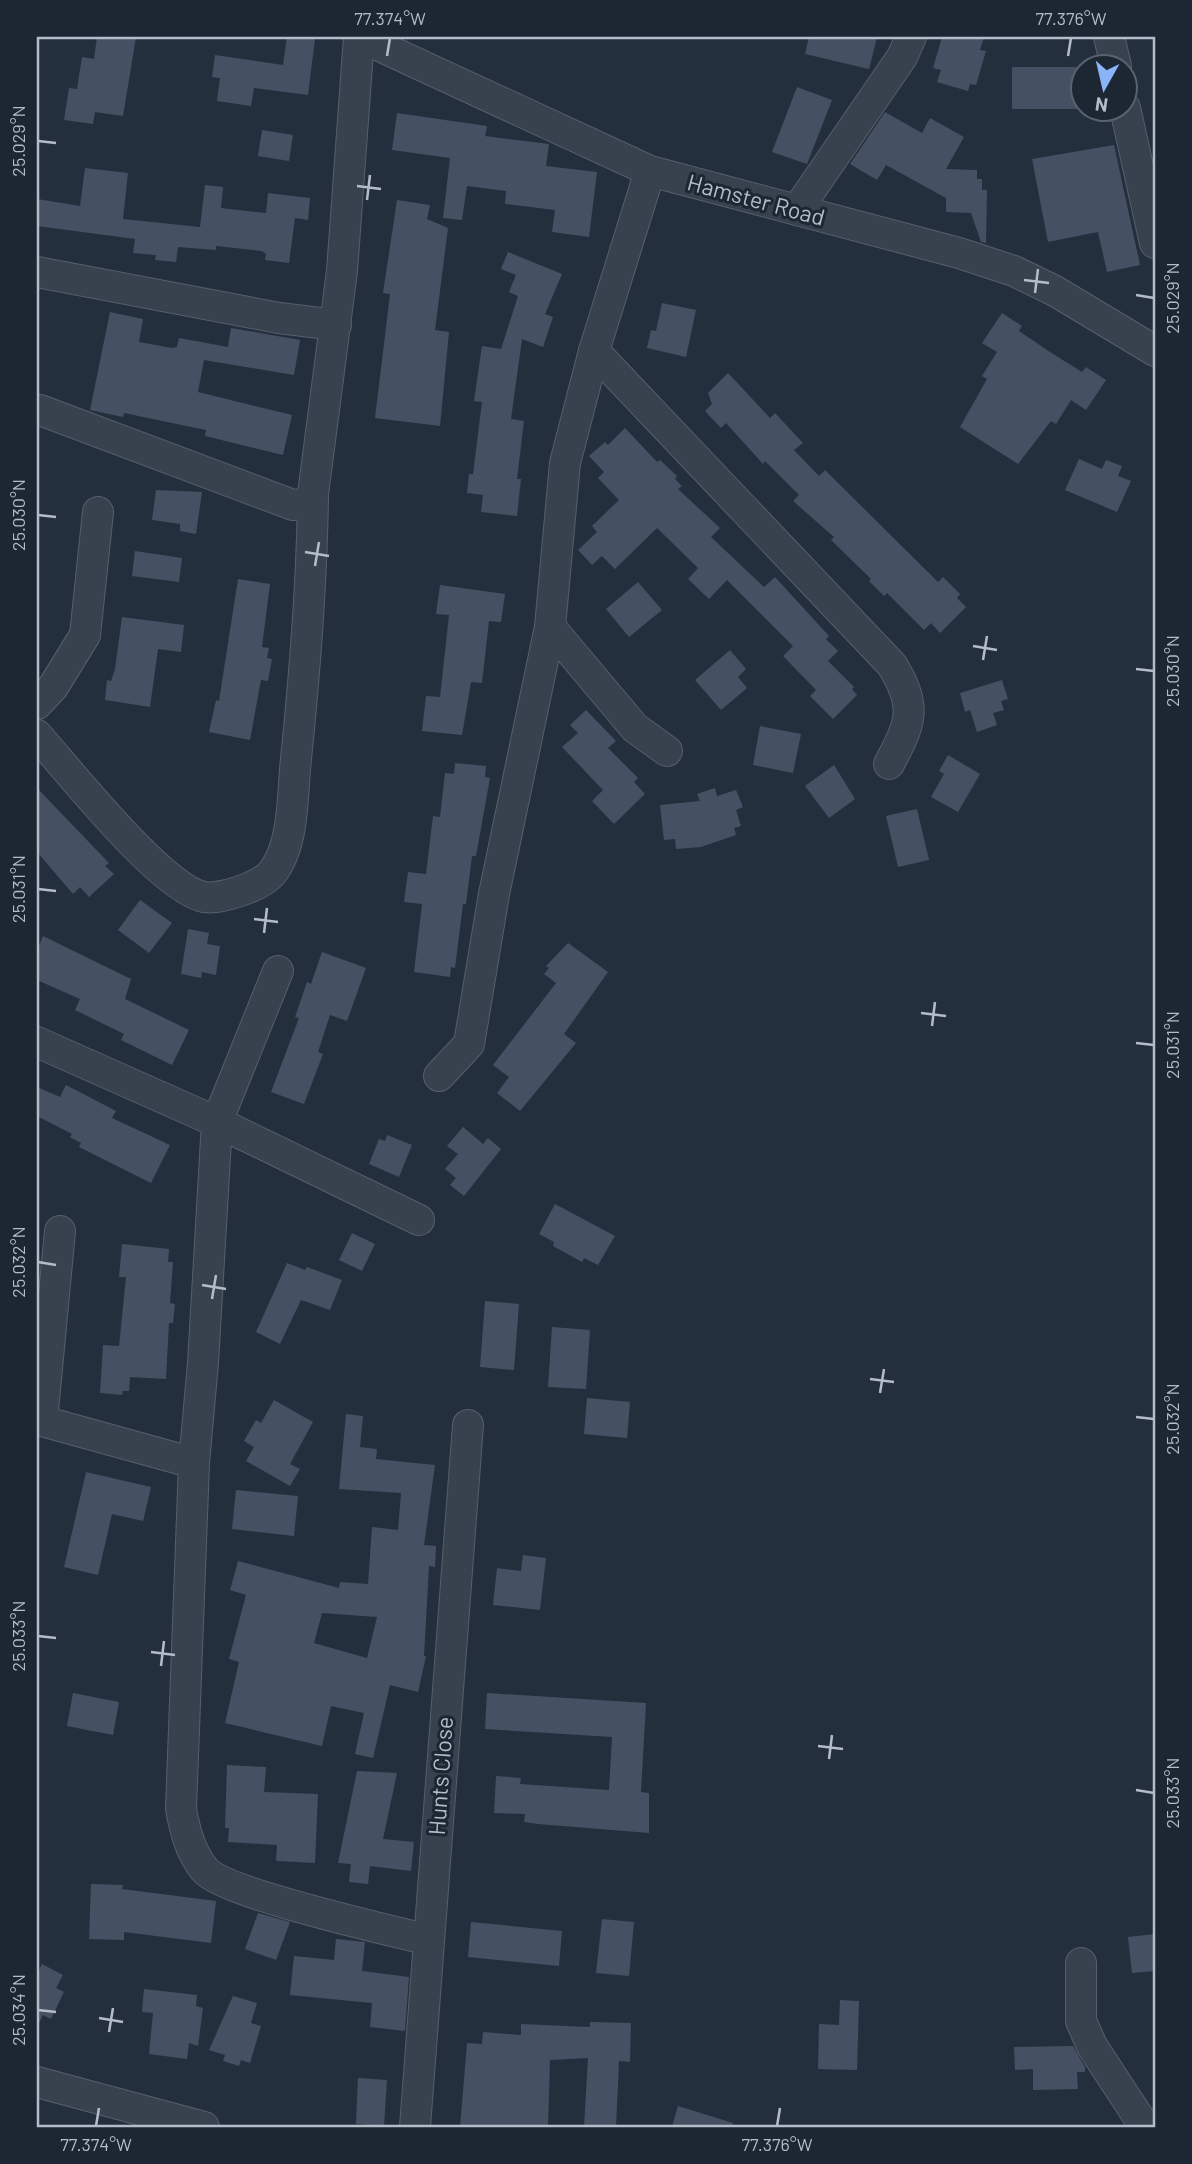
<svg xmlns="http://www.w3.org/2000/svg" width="1192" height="2164" viewBox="0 0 1192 2164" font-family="Barlow,sans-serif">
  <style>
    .building { fill: #455162; fill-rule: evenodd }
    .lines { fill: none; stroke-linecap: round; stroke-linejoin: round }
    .minor-casing { stroke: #565f6c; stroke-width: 32 }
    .minor { stroke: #38414e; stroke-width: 30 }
    .ticks { fill: none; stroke: #b4bcc9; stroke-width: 2.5 }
    .labels { text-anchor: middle; stroke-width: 6; stroke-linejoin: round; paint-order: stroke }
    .street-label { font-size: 23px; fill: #b4bcc9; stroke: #1d2633 }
    .neatline { fill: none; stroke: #b4bcc9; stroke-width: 2.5 }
    .ticks-label { font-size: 18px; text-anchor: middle; fill: #b4bcc9 }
  </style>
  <rect width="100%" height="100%" fill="#242f3e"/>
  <!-- building -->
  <g class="building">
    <path d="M97 37H136L123 116 95 112 93 124 64 120 69 88 77 89 82 57 94 59Z"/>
    <path d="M287 37 315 39 308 95 254 88 251 106 217 101 220 78 212 77 215 55 283 65Z"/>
    <path d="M809 37H877L869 69 805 54Z"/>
    <path d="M942 37H984L980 50 986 51 976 85 970 84 968 91 937 82 941 70 933 68Z"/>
    <rect x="1012" y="67" width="67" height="42"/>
    <path d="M797 87 832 100 807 164 772 152Z"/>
    <path d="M885 112 922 133 930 118 964 137 946 169 977 170V179H982V190H987L986 243 981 242 971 213 946 212V198L886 165 877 180 850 164Z"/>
    <path d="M397 113 487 126 485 136 549 144 546 166 597 172 589 237 552 232 555 210 505 204 506 191 467 186 462 220 443 218 450 158 392 150Z"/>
    <path d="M262 130 293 135 289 161 258 156Z"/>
    <path d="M1114 145 1140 265 1107 272 1098 232 1048 242 1032 159Z"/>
    <path d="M85 168 128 173 123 219 200 227 205 185 223 187 221 208 266 213 268 193 310 198 308 220 295 218 289 263 265 260 266 254 262 251 216 246V250L178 247 176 262 155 260 156 255 133 253 135 239 37 226V199L80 206Z"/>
    <path d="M397 200 430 205 427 219 448 228 435 330 449 332 440 426 375 418 390 294 383 293Z"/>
    <path d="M508 252 562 274 545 314 553 317 543 347 522 339 511 419 524 421 517 479H521L517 516 481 512 483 495 467 493 469 474H473L482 402 474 401 482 346 501 349 518 296 509 292 516 275 501 269Z"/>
    <path d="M662 303 696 310 686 357 647 348 651 330 656 331Z"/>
    <path d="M110 312 143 319 139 342 172 348 177 347 179 338 228 347 231 328 300 340 294 375 204 360 198 392 292 415 283 455 205 436 206 430 124 413 123 417 90 410Z"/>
    <path d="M1002 313 1022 326 1019 331 1050 352 1082 372 1086 367 1106 380 1086 410 1071 400 1056 424 1051 421 1018 464 960 427 987 379 982 376 997 352 982 343Z"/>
    <path d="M728 373 770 418 775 413 803 443 794 450 819 476 825 470 938 582 943 577 960 594 957 598 966 607 940 633 931 623 924 630 887 593 884 596 869 581 871 579 831 540 834 537 793 501 799 495 765 461 763 464 726 423 721 428 705 411 712 404 708 393Z"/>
    <path d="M625 428 657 462 660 460 677 476 675 479 682 486 678 489 720 528 711 537 764 587 775 577 829 636 826 639 838 651 828 661 854 687 852 689 857 695 833 719 810 696 816 690 783 656 793 646 727 580 709 599 688 579 698 568 657 528 615 569 602 556 592 565 578 550 597 532 592 526 619 500 598 478 604 472 589 456 605 442 608 445Z"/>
    <path d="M1079 459 1102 469 1106 460 1122 466 1118 476 1131 481 1117 512 1065 490Z"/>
    <path d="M156 490 202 492 196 534 180 531V524L152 520Z"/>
    <path d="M135 551 182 558 179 582 132 576Z"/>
    <path d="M238 579 270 584 262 647 269 648 267 658 272 659 268 681 261 680 250 740 209 732 216 700 219 701Z"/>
    <path d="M638 582 662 610 629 637 606 609Z"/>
    <path d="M440 585 505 594 501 622 489 621 482 683 471 682 462 735 422 731 426 696 440 697 449 615 436 614Z"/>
    <path d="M122 617 184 625 181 652 158 649 150 707 105 700 107 680 111 681 115 669Z"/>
    <path d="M730 650 746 669 738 677 747 688 721 710 695 680Z"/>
    <path d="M1002 680 1008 699 1001 701 1004 710 993 713 997 725 977 732 970 710 965 712 960 693Z"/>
    <path d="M586 710 616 741 608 748 638 778 634 782 645 794 614 824 592 801 603 790 562 747 578 733 570 725Z"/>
    <path d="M760 726 801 734 793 773 753 765Z"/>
    <path d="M948 755 980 774 958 812 931 797 944 774 939 771Z"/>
    <path d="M455 763 486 766 485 777 490 778 476 856H472L466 904H463L455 968 451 967 450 977 414 972 422 904 404 902 408 872 426 874 433 816 440 817 445 773 454 774Z"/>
    <path d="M834 765 855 799 829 818 805 786Z"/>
    <path d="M37 788 109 863 105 866 114 874 89 897 80 887 73 894 37 852Z"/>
    <path d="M715 788 717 796 736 790 743 807 736 810 741 826 734 828 736 835 701 847 676 849 675 839 664 840 660 805 700 801 697 794Z"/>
    <path d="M917 809 929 860 898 867 886 816Z"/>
    <path d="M140 900 172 923 149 953 118 930Z"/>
    <path d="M188 929 209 933 207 944 220 946 216 975 202 972 201 978 181 974Z"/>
    <path d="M43 936 131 979 125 999 189 1030 172 1065 121 1040 124 1034 75 1010 80 999 37 980V951Z"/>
    <path d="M568 943 608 972 564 1034 576 1043 520 1111 497 1093 509 1077 493 1065 556 983 544 974 549 968 546 966Z"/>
    <path d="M322 952 366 968 347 1021 330 1015 318 1052 323 1054 304 1104 271 1092 299 1018 295 1017 307 982 311 984Z"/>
    <path d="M66 1085 116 1111 112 1118 170 1145 151 1183 79 1147 81 1143 70 1137 72 1134 37 1116V1087L60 1097Z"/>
    <path d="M463 1127 483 1144 488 1138 501 1149 464 1196 450 1185 456 1178 445 1169 458 1154 447 1146Z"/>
    <path d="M387 1135 412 1145 399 1177 369 1164 379 1139 385 1141Z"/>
    <path d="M555 1204 615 1236 598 1265 584 1258 582 1262 553 1246 554 1242 539 1234Z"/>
    <path d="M352 1233 375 1244 362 1271 339 1260Z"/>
    <path d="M122 1244 169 1249 168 1262H173L170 1303 175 1304 173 1323H169L166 1379 130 1377 129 1391H123L122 1395 100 1393 103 1345 119 1346 126 1277H119Z"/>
    <path d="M287 1263 305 1270 307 1267 342 1280 330 1310 301 1300 280 1344 256 1332Z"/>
    <path d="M485 1301 519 1304 514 1370 480 1367Z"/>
    <path d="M552 1327 590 1330 586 1389 548 1387Z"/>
    <path d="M587 1398 630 1402 627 1438 584 1434Z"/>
    <path d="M274 1400 313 1422 290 1464 300 1469 290 1486 246 1461 254 1447 244 1441 256 1420 261 1423Z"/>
    <path d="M346 1414 363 1416 360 1447 377 1449 376 1459 435 1465 424 1545 436 1546 435 1567 429 1566 424 1656H426L418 1692 390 1685 373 1758 355 1754 364 1713 331 1706 322 1746 225 1723 239 1662 229 1659 246 1595 230 1590 238 1561 339 1588 340 1582 368 1584 372 1527 398 1530 401 1493 339 1489ZM322 1613 377 1617 367 1658 314 1643Z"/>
    <path d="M86 1472 151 1487 143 1521 112 1514 98 1575 64 1567Z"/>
    <path d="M236 1490 298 1496 294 1536 232 1529Z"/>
    <path d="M523 1555 546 1558 540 1610 493 1605 497 1568 521 1571Z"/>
    <path d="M73 1693 119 1702 113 1735 67 1726Z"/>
    <path d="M487 1693 646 1703 641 1792 649 1793V1833L538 1824 524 1822 525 1814 494 1813 496 1776 521 1778 520 1784 609 1790 612 1737 485 1729Z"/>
    <path d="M227 1765 266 1767 264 1792 318 1794 315 1863 276 1861 277 1845 228 1842 229 1828H225Z"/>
    <path d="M357 1771 397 1773 383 1839 414 1842 411 1871 370 1866 368 1884 349 1882 351 1864 338 1863Z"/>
    <path d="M91 1884 123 1885 122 1889 216 1901 211 1943 124 1932V1940L89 1939Z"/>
    <path d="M258 1913 290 1922 276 1960 245 1949Z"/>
    <path d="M602 1919 634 1922 629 1976 596 1973Z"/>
    <path d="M471 1922 562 1931 559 1966 468 1957Z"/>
    <path d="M1155 1934V1971L1132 1973 1128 1937Z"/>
    <path d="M336 1939 365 1942 362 1971 409 1977 405 2031 370 2027 372 2003 290 1995 294 1956 334 1960Z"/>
    <path d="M42 1964 63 1975 56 1988 64 1992 51 2019 43 2015 37 2027V1974Z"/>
    <path d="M144 1989 197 1995 196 2006 203 2008 198 2046 189 2043 187 2059 149 2054 153 2013 142 2012Z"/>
    <path d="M233 1996 257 2003 251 2023 261 2026 250 2063 241 2060 239 2066 223 2061 225 2055 209 2050Z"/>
    <path d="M840 2000 859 2001 857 2070 818 2069 819 2024 839 2025Z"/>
    <path d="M590 2022 631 2023 630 2062 619 2061 616 2127H584L588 2058 550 2060 548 2127H460L467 2043 482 2044 483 2032 521 2035V2024L590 2027Z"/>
    <path d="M1073 2046 1085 2067V2072H1077L1078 2089 1033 2090V2069L1015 2070 1014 2047Z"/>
    <path d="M358 2078 387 2080 384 2126 356 2124Z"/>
    <path d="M678 2106 733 2123 732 2127H672Z"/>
  </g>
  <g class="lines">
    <defs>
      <g id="minor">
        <path d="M360 37 650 171 959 253 1014 271 1055 291 1155 351"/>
        <path d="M1109 37 1116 66"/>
        <path d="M1125 108 1155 243"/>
        <path d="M797 210 902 57 911 37"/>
        <path d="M37 272 279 318 336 325"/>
        <path d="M594 351 892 665C918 707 911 723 889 764"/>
        <path d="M40 410 293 505 305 504 313 494 342 271 359 37"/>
        <path d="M550 627 635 728 667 751"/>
        <path d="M37 704 53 687 85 635 98 512"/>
        <path d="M37 735C68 770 162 889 204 897 220 900 262 886 272 873 295 844 292 794 296 759 305 671 312 582 313 494"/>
        <path d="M278 971 217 1122 203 1363 194 1463 181 1809C185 1831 190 1851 204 1869 223 1893 389 1930 429 1940"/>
        <path d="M37 1042 217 1122 419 1220"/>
        <path d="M439 1076 469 1044 494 894 550 627 565 463 594 351 650 171"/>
        <path d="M60 1231 42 1421 194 1463"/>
        <path d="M1081 1963V2021L1092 2046 1145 2127"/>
        <path d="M37 2082 204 2127"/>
        <path d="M415 2127 468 1425"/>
      </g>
    </defs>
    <!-- minor casing -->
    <use href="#minor" class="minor-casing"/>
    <!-- minor -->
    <use href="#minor" class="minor"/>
  </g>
  <!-- ticks -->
  <path class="ticks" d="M387 56 390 38M1068 56 1071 38M38 141 56 143M357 186 381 189M367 200 370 175M1024 280 1049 283M1035 293 1038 269M1136 295 1154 298M38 515 56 517M305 552 329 556M315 566 319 542M973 646 997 650M983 660 987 636M1136 669 1154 671M38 889 56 891M254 919 278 922M264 933 267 908M921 1013 946 1016M932 1026 935 1002M1136 1043 1154 1045M38 1262 56 1265M202 1285 226 1289M212 1299 216 1275M870 1379 894 1382M880 1393 884 1369M1136 1417 1154 1419M38 1636 56 1638M151 1652 175 1655M161 1666 164 1641M818 1746 843 1749M829 1759 832 1735M1136 1790 1154 1793M38 2010 56 2012M99 2018 123 2022M109 2032 113 2008M96 2126 99 2108M777 2126 780 2108"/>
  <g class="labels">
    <!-- street labels -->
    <g class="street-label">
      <text transform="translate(756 200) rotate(15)" y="8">Hamster Road</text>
      <text transform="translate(441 1776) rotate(-86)" y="8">Hunts Close</text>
    </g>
  </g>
  <!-- border -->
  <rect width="1192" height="2164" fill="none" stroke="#1d2633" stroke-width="77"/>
  <!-- north arrow -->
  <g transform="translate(1104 88) rotate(188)"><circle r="33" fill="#1d2633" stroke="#59626f" stroke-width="2"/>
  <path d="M0-5L12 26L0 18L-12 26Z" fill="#8ab4f8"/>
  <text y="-10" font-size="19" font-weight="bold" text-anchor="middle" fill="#b4bcc9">N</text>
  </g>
  <rect x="38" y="38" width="1116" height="2088" class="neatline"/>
  <g class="ticks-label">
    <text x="390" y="25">77.374°W</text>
    <text x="1071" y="25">77.376°W</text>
    <text transform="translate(19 141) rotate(-90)" y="6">25.029°N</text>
    <text transform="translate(1173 298) rotate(-90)" y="6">25.029°N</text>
    <text transform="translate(19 515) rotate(-90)" y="6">25.030°N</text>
    <text transform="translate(1173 671) rotate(-90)" y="6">25.030°N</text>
    <text transform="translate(19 889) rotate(-90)" y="6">25.031°N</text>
    <text transform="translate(1173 1045) rotate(-90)" y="6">25.031°N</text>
    <text transform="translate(19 1262) rotate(-90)" y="6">25.032°N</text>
    <text transform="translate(1173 1419) rotate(-90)" y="6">25.032°N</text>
    <text transform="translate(19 1636) rotate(-90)" y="6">25.033°N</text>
    <text transform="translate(1173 1793) rotate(-90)" y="6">25.033°N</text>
    <text transform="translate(19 2010) rotate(-90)" y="6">25.034°N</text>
    <text x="96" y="2151">77.374°W</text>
    <text x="777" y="2151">77.376°W</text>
  </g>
</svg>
